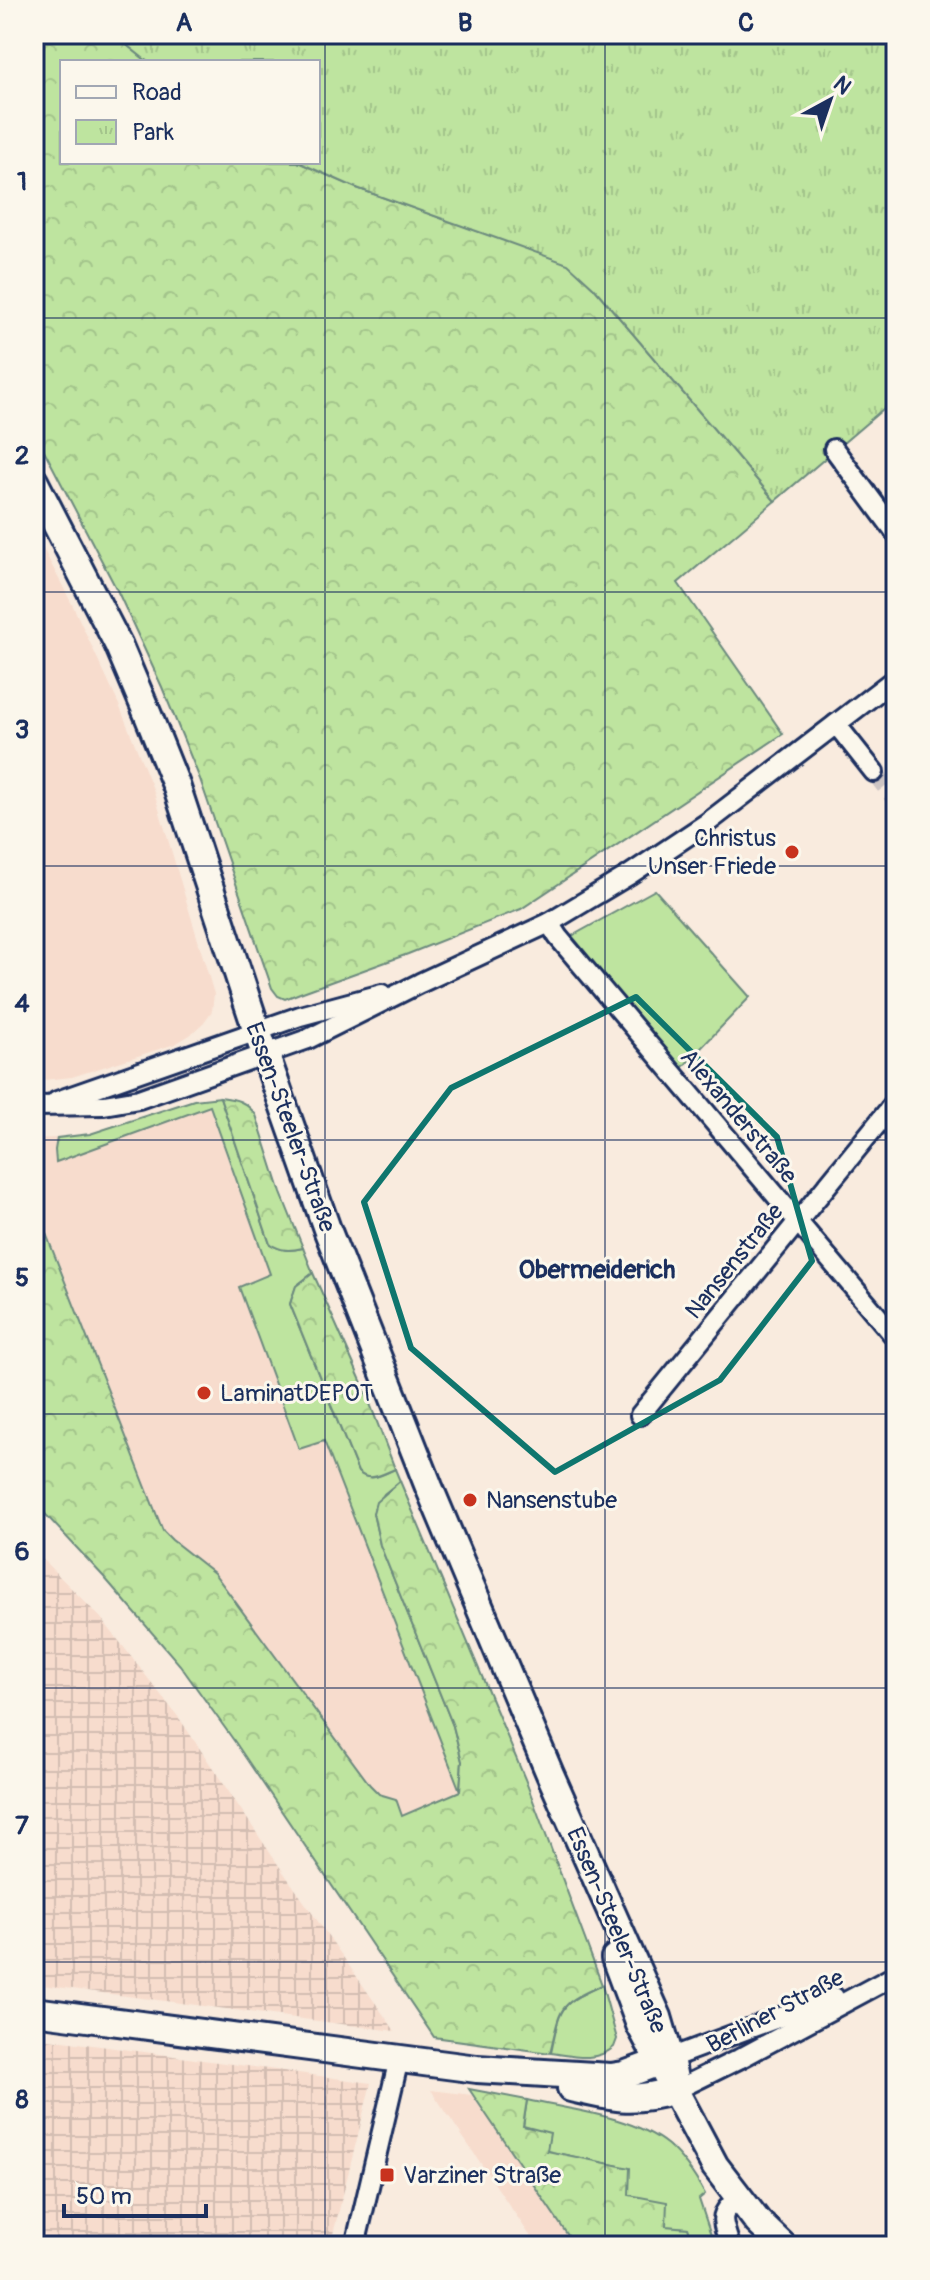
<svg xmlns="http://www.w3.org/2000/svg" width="930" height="2280" viewBox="0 0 930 2280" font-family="Pangolin,sans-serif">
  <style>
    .built { fill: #f7dccd }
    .industrial { fill: url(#industrial-grid) }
    .grass { fill: #bee49f; stroke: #6c8a7e; stroke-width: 2 }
    .forest { fill: url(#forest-crowns); stroke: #6c8a7e; stroke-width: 2 }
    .park { fill: url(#park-tufts); stroke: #6c8a7e; stroke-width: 2 }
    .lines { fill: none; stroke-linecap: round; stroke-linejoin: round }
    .street-tunnel { stroke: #cdc5c4; stroke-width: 18; stroke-dasharray: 18 9; stroke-linecap: butt }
    .street-casing { stroke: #1b2f5e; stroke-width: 24 }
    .secondary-casing { stroke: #1b2f5e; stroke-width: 32 }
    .street { stroke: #fbf7ec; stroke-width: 18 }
    .secondary { stroke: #fbf7ec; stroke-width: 26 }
    .marked { fill: none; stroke: #0f766e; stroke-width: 6; stroke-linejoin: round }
    .grid { fill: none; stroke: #1b2f5e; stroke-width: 2; stroke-opacity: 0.55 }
    .poi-dot { fill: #c8321e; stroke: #fbf7ec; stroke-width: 3 }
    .labels { text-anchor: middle; stroke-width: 6; stroke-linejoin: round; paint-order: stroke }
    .poi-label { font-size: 24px; fill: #1b2f5e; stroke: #fbf7ec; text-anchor: start }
    .street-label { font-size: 24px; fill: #1b2f5e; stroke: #fbf7ec }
    .neighbourhood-label { font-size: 26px; font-weight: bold; fill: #1b2f5e; stroke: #fbf7ec }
    .neatline { fill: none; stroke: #1b2f5e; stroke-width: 3 }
    .grid-label { font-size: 26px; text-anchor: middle; font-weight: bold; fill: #1b2f5e }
  </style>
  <defs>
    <pattern id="industrial-grid" width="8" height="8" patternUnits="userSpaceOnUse" patternTransform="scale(2)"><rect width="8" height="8" fill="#f7dccd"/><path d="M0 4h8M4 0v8" fill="none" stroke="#d3bdb2"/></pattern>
    <pattern id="forest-crowns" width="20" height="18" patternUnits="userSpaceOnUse" patternTransform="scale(2)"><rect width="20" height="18" fill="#bee49f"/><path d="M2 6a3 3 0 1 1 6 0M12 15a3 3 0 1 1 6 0" fill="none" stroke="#a3c48b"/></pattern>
    <pattern id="park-tufts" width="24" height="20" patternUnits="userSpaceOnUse" patternTransform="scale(2)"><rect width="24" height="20" fill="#bee49f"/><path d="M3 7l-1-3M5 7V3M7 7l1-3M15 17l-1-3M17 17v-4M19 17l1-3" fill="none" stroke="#a3c48b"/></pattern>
  </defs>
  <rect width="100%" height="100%" fill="#f9ebde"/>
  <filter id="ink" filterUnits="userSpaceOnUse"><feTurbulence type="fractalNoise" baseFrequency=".0125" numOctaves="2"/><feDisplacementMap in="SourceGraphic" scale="16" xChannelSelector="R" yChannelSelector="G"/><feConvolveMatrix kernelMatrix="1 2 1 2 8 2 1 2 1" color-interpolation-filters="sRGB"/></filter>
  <g filter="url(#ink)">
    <!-- built -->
    <g class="built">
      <path d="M34 531 73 606 119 705 153 789 214 994 212 1011 204 1022 190 1035 175 1044 72 1077 34 1081Z"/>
      <path d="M209 1106 270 1275 239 1288 299 1449 324 1441 460 1791 402 1816 395 1800 379 1794 370 1785 207 1567 172 1540 163 1531 34 1203V1139L57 1138 55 1150 57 1161Z"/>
      <path d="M431 2090 472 2095 575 2246H537Z"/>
    </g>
    <!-- industrial -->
    <g class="industrial">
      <path d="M34 1551 101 1618 179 1718 279 1866 395 2031 34 1984Z"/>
      <path d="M34 2037 371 2083 330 2246H34Z"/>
    </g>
    <!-- grass -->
    <g class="grass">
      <path d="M655 890 750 997 681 1069 572 936Z"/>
      <path d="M220 1097 270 1244C281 1251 289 1251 303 1248L313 1273 296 1286 290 1304 358 1472C370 1483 382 1475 395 1469L400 1481 384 1494 373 1513 380 1545 453 1726 462 1761 460 1791 324 1441 299 1449 239 1287 270 1274 210 1106 56 1162 55 1150 57 1138 90 1134 194 1100Z"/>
      <path d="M602 1985 617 2039 614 2047C595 2063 573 2056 551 2053 561 2007 557 2005 602 1985Z"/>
      <path d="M527 2100C571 2110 633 2116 668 2145 684 2159 695 2176 705 2194L699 2199 711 2235 692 2241 688 2228 666 2227 629 2195V2168L546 2151 523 2127Z"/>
    </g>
    <!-- forest -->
    <g class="forest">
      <path d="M34 34H113L148 62H62V162H298L354 187 568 263 594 288 775 501 678 583 783 734 521 909 408 954 300 993 285 999 278 996 272 988 200 779 162 687 118 592 34 431Z"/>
      <path d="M220 1097C237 1099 245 1101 256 1115L281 1193 303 1248C289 1251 281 1251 270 1244Z"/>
      <path d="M34 1203 163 1531 172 1540 214 1573 370 1785 379 1794 396 1799 402 1816 460 1791 462 1761 453 1726 380 1545 373 1513 376 1502 400 1481 525 1779 602 1985C557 2005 561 2007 550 2053L434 2037 235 1742 180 1665 104 1577 34 1502Z"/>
      <path d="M313 1273 362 1383 395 1469C382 1474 370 1483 358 1472L290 1304 296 1286Z"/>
      <path d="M469 2089 527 2100 523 2126 550 2133 547 2151 630 2168 629 2195 667 2202 666 2226 688 2228 692 2241 674 2246H575Z"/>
    </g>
    <!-- park -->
    <path class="park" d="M113 34H896V398L775 501 594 288 568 264 354 187 298 162H318V62H148Z"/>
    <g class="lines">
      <!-- street-tunnel -->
      <path class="street-tunnel" d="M874 772 896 800"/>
      <defs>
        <g id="street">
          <path d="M834 449 896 533"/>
          <path d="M836 724 874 772"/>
          <path d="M549 923 558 937 896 1338"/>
          <path d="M57 1101 300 1016 382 994"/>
          <path d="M34 1106 104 1105 139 1099 308 1039 420 983 549 923 629 875 707 823 896 678"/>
          <path d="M640 1415 896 1101"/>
          <path d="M670 2058 834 1997"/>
          <path d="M676 2090 739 2059 896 1975"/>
          <path d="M355 2246 399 2059"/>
          <path d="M730 2246C723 2221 716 2216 738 2198"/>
        </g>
        <g id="secondary">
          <path d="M34 481 118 644 148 715 176 785 257 1031 327 1229 429 1487 550 1774 658 2017 670 2058 676 2090"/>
          <path d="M615 1958 640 2025 715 2166 758 2222 783 2246"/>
          <path d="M34 2011 477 2069 611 2077 624 2075 670 2058"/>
          <path d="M571 2088C615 2098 631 2103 676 2090"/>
        </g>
      </defs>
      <!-- street casing -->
      <use href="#street" class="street-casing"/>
      <!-- secondary casing -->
      <use href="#secondary" class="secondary-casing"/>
      <!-- street -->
      <use href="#street" class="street"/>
      <!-- secondary -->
      <use href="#secondary" class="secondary"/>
    </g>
  </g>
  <!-- marked area -->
  <path class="marked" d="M636 997 777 1137 812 1261 720 1380 555 1472 411 1348 364 1202 451 1088Z"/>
  <!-- grid -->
  <path class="grid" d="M325 34V2246M605 34V2246M34 318H896M34 592H896M34 866H896M34 1140H896M34 1414H896M34 1688H896M34 1962H896"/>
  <!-- markers -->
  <g class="poi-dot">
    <circle cx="792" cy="852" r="8"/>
    <circle cx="204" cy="1393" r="8"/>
    <circle cx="470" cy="1500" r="8"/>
    <rect x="379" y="2167" width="16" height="16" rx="4"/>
  </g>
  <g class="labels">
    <!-- poi labels -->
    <g class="poi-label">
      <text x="776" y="846" text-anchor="end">Christus<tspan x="776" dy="28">Unser Friede</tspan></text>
      <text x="220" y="1401">LaminatDEPOT</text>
      <text x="486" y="1508">Nansenstube</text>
      <text x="403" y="2183">Varziner Straße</text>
    </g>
    <!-- street labels -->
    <g class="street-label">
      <text transform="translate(739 1116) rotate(50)" y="8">Alexanderstraße</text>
      <text transform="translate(291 1127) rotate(70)" y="8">Essen-Steeler-Straße</text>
      <text transform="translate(734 1261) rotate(-51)" y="8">Nansenstraße</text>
      <text transform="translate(617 1930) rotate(67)" y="8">Essen-Steeler-Straße</text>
      <text transform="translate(775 2011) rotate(-28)" y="8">Berliner Straße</text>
    </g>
    <!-- neighbourhood labels -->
    <g class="neighbourhood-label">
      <text x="597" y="1278">Obermeiderich</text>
    </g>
  </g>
  <!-- margin -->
  <rect width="930" height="2280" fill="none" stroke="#fbf7ec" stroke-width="88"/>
  <!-- legend -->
  <rect x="60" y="60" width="260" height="104" fill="#fbf7ec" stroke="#a1a7b3" stroke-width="2"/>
  <rect x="76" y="86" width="40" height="12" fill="#fbf7ec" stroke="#a1a7b3" stroke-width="2"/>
  <text x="132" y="100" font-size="24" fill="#1b2f5e">Road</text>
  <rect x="76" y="120" width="40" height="24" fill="url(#park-tufts)" stroke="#a1a7b3" stroke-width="2"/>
  <text x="132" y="140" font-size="24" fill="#1b2f5e">Park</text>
  <!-- north arrow -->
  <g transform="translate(830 100) rotate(40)" stroke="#fbf7ec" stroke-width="6" paint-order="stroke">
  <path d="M0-6L14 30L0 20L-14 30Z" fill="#1b2f5e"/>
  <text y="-12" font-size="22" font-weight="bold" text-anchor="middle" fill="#1b2f5e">N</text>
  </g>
  <!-- scale -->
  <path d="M64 2204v12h142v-12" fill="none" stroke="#1b2f5e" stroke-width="4"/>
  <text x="76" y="2204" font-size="24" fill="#1b2f5e" stroke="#fbf7ec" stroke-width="6" paint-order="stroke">50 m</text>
  <rect x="44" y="44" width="842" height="2192" class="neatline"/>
  <g class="grid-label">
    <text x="184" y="31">A</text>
    <text x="465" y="31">B</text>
    <text x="746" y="31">C</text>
    <text x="22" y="190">1</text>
    <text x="22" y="464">2</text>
    <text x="22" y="738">3</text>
    <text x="22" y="1012">4</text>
    <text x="22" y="1286">5</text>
    <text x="22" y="1560">6</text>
    <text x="22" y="1834">7</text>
    <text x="22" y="2108">8</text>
  </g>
</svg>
